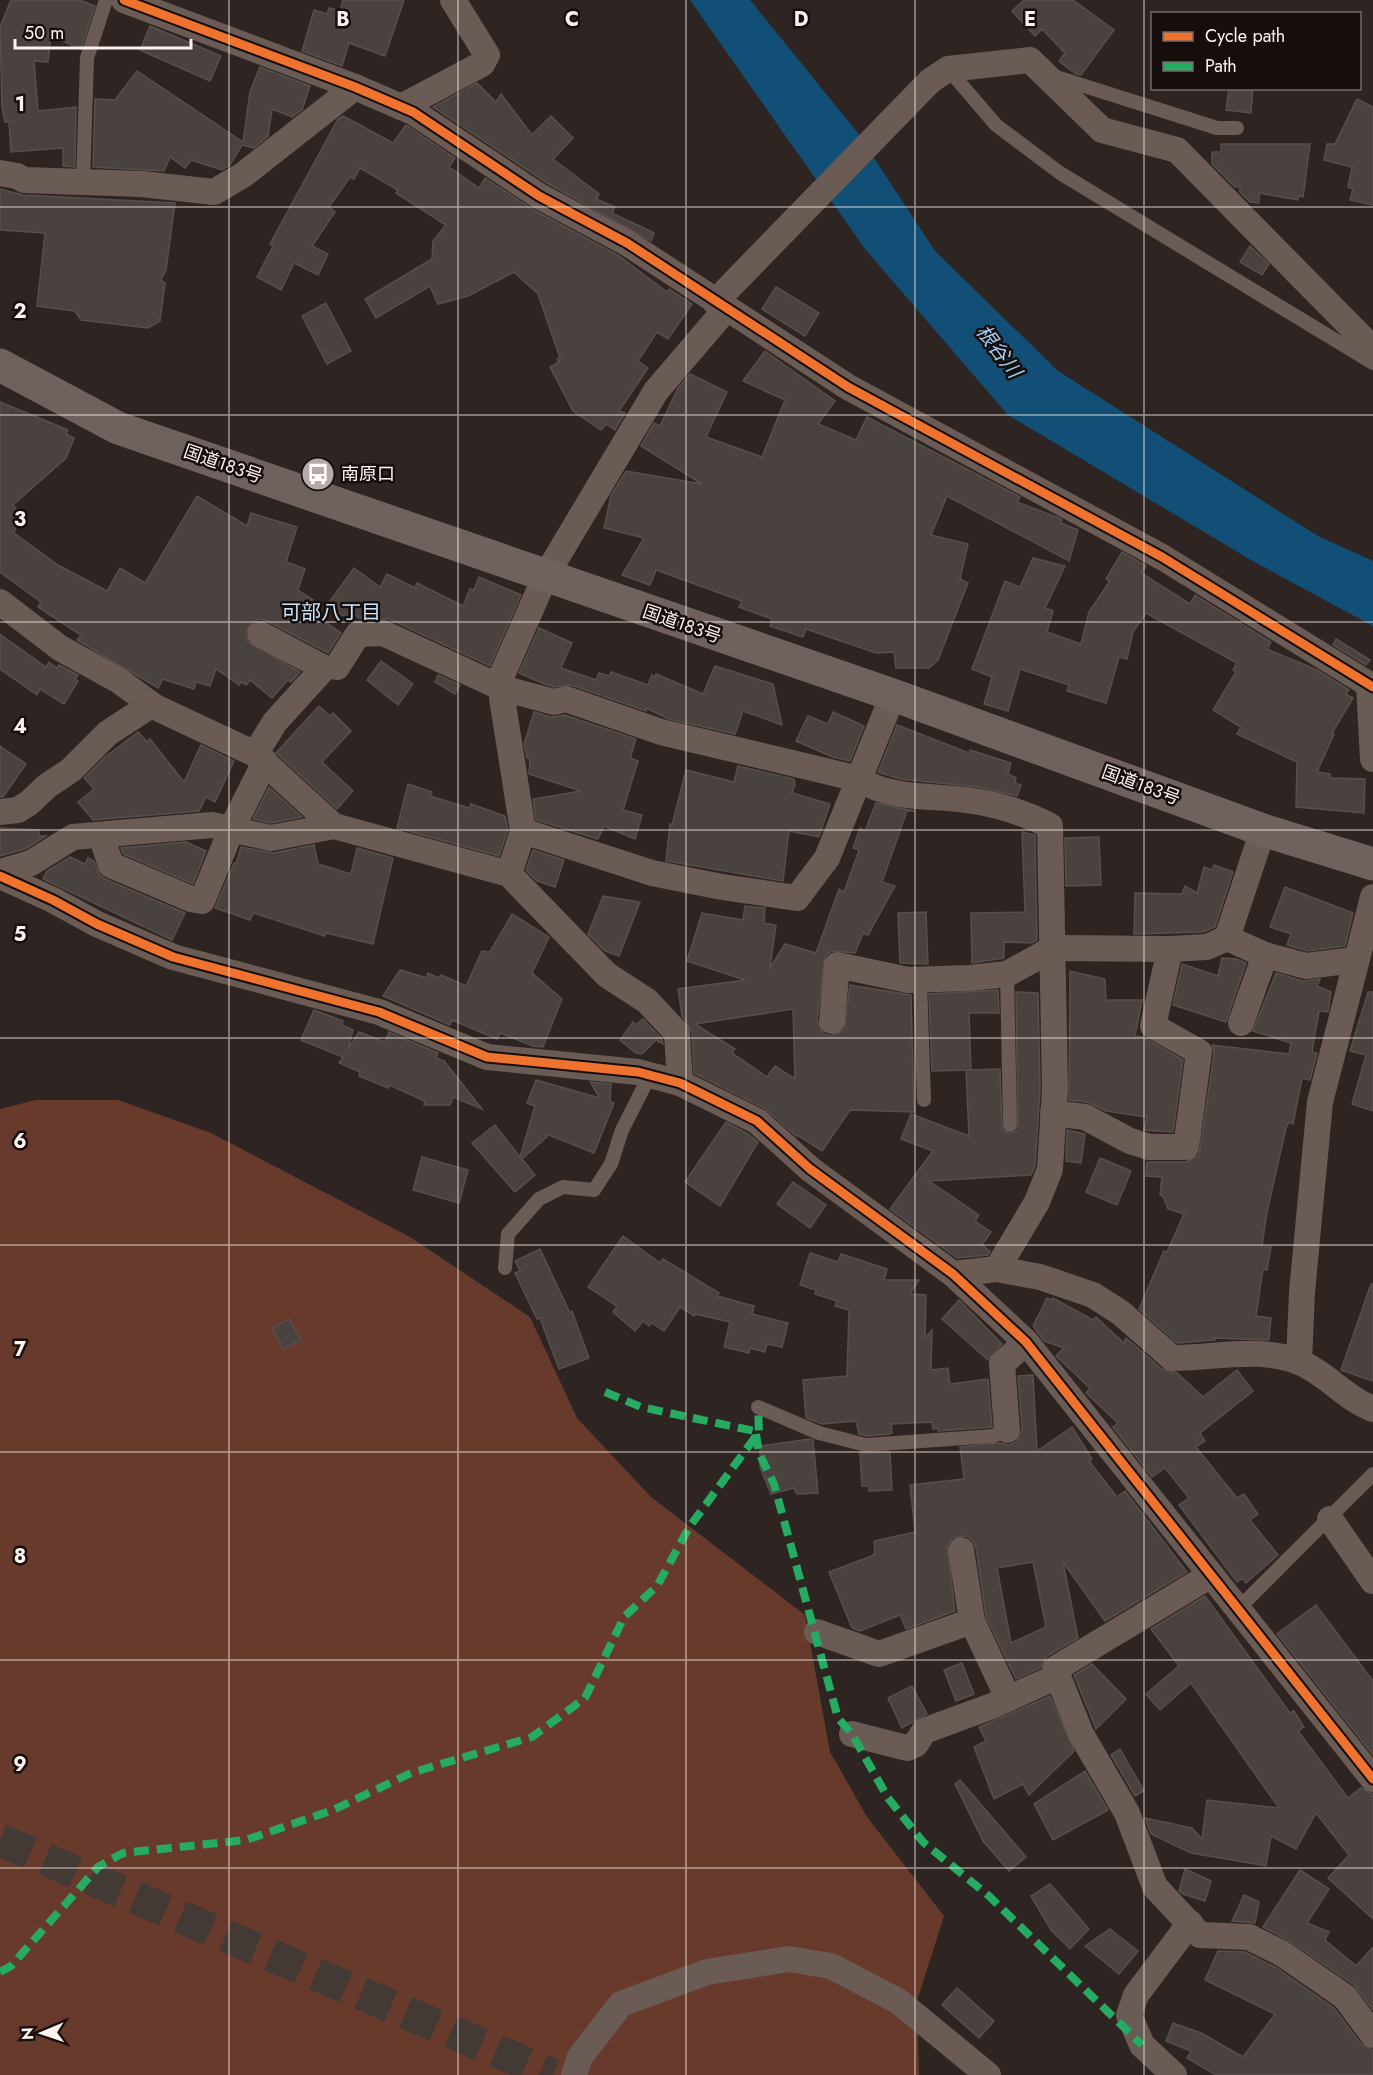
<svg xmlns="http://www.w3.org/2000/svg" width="1373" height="2075" viewBox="0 0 1373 2075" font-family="Jost,'Noto Sans JP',sans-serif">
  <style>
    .green { fill: #683a2b }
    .water { fill: #114f76 }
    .building { fill: #4a423f; stroke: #574f4d; stroke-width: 1.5; fill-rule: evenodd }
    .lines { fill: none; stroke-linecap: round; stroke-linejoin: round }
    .highway-tunnel { stroke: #433a36; stroke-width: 33; stroke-dasharray: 33 16; stroke-linecap: butt }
    .lane { stroke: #6a5b55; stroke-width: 14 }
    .street { stroke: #6a5b55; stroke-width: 26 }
    .highway { stroke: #6e615e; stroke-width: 33 }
    .quiet { stroke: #26ab63; stroke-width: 8; stroke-dasharray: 15 8; stroke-linecap: butt }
    .cycleway-casing { stroke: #150e0c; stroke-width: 13 }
    .cycleway { stroke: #ef722f; stroke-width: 9 }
    .grid { fill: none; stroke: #fef2ee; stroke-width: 1.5; stroke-opacity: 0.55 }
    .labels { text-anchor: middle; stroke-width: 5; stroke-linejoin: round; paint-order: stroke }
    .street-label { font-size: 18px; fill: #fef2ee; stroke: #150e0c }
    .poi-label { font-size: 18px; fill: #fef2ee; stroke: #150e0c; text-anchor: start }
    .water-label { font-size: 20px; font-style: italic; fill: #9fd1f7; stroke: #150e0c }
    .neighbourhood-label { font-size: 20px; fill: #c9e3f8; stroke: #150e0c }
    .grid-label { font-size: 20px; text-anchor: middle; font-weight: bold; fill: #fef2ee; stroke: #150e0c; stroke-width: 5; stroke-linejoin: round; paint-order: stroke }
  </style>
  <rect width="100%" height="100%" fill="#2e2522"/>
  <!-- green -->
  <path class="green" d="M36 1100H118L211 1133 410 1237 530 1317 577 1418 651 1497 805 1615 830 1752 867 1817 944 1916 917 2001 919 2075H0V1109Z"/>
  <!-- water -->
  <path class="water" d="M690 0H750L857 132 935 251 1058 371 1318 536 1373 561V626L1256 563 1008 415 865 249Z"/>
  <!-- building -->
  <g class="building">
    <path d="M11 0H80L95 6 81 49 51 36 48 62 34 61 38 111 76 107 75 167 63 166V148L11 152 9 122H5L2 107 0 27Z"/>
    <path d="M343 0H404L385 56 349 43 342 66 302 51 314 10 327 14 329 8 340 11Z"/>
    <path d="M1024 0H1073L1114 30 1081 75 1076 74 1059 61 1065 53 1042 29 1035 36 1012 11Z"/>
    <path d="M150 26 221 56 210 81 140 50Z"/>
    <path d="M260 67 310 86 302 110 292 117 272 109 268 136 254 148 242 145 230 165 222 170 191 160 185 168 170 157 164 171 93 167 95 99 115 100 137 71 243 142 250 92Z"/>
    <path d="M477 83 496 102 501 94 532 135 551 116 573 138 553 159 599 194 596 199 615 207 612 213 654 233 651 241 547 183 433 107Z"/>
    <path d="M1229 88H1253L1251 113 1226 110Z"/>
    <path d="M1357 99 1373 107V205L1350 200 1353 189 1348 187 1352 167 1324 160 1327 144H1335Z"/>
    <path d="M343 116 393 143 406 125 455 158 449 167 479 188 485 178 532 209 619 256 667 292 669 289 692 304 668 339 657 332 638 361 648 368 619 411 625 413 615 430 606 424 601 430 573 411 550 367 559 362 557 359 560 358 538 294 514 272 468 296 438 304 430 286 376 318 365 299 432 259 433 241 446 225 396 193 398 190 360 168 354 179 350 177 329 207 335 212 312 246 328 254 318 275 294 263 281 290 257 277 273 246 270 244 338 119Z"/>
    <path d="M1221 144H1310L1303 197 1299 196 1298 200 1259 193V203L1250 202 1240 192V187H1235L1212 164V152H1221Z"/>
    <path d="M0 189 23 195 175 203 166 270 161 280 165 283 160 321 148 328 81 320 75 311 37 306 45 233 0 230Z"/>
    <path d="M1250 246 1269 264 1262 275 1240 262Z"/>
    <path d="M776 287 819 313 805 336 762 309Z"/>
    <path d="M326 303 351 351 327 364 302 316Z"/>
    <path d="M765 351 835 401 818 424 856 440 867 417 1020 497 1017 502 1059 518 1062 520 1061 523 1078 530 1069 561 947 496 931 535 968 544 960 579 968 583 938 660 929 668H896L894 652 876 653 806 629 803 637 770 626 772 619 739 607 742 601 656 570 650 585 622 575 644 538 604 528 611 495 626 471 702 484 641 446 654 423 660 426 678 388 690 374 727 392 706 437 762 457 785 400 743 381Z"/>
    <path d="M0 402 68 430 66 434 74 438 66 458 13 505 20 514 14 533 58 565 107 591 120 568 145 583 197 496 247 526 251 513 297 527 286 562 305 569 298 590 313 600 307 609 341 633 328 653 267 621 259 619 252 622 245 634 248 642 300 672 291 682 288 680 272 698 250 680 246 685 241 682 239 685 216 669 210 686 196 682 194 689 163 679 158 688 77 640 81 635 38 607 41 602 0 572Z"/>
    <path d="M1122 552 1146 566 1141 573 1190 604 1195 595 1271 642 1267 649 1317 670 1349 690 1346 694 1353 698 1332 733 1334 734 1317 772 1330 774V778L1365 779 1364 813 1296 807 1297 762 1237 734 1241 727 1213 710 1236 672 1233 670 1237 663 1146 613 1133 632 1127 659 1119 657 1106 703 1067 691 1069 685 1020 669 1008 711 984 704 992 677 972 669 1005 581 1020 587 1033 558 1065 566 1045 608 1053 611 1047 632 1081 644 1089 612 1110 581 1106 579Z"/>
    <path d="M354 568 380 587 387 574 415 588 417 583 463 606 470 589 474 590 479 577 521 595 490 666 389 619H362L354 615 352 619 325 608Z"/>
    <path d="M539 628 572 643 561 668 596 680 599 673 609 676 611 672 648 685 652 675 655 677 656 674 703 694 715 666 773 684 782 725 743 711 735 734 669 719 646 708V711L571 685 554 687 542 683 519 673Z"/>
    <path d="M0 634 46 667 49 662 57 668 59 665 78 675 75 679 78 681 64 704 40 689 37 695 0 669Z"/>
    <path d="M1336 639 1370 660 1366 665 1333 645Z"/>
    <path d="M381 661 413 684 398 705 367 680Z"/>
    <path d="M438 675 460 685 455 694 435 682Z"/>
    <path d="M319 706 330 716 333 713 351 731 322 762 353 791 337 809 276 753Z"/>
    <path d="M534 712 551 717 565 715 636 739 630 758 638 761 623 810 642 815 635 839 604 826 598 839 536 820 533 799 581 791 529 774 530 759 527 758 524 744Z"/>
    <path d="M833 712 864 726 850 761 833 757 796 741 808 716 828 724Z"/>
    <path d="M897 725 969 753 970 750 1011 763 1008 774 1016 778 1015 783 1021 785 1017 796 979 787 900 779 878 772Z"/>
    <path d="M138 732 147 742 150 739 184 782 201 745 234 761 215 802 206 797 199 811 93 820 78 802 94 789 84 778 105 757Z"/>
    <path d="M0 746 26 764 3 797H0Z"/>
    <path d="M738 766 794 779 795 785 792 793 830 804 819 837 789 831 783 881 666 861 670 824 672 825 686 770 734 782Z"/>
    <path d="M408 784 432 792 430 796 469 808 471 804 505 816 508 830 499 856 397 828Z"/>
    <path d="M269 787 302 817 271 823 253 819Z"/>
    <path d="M876 803 914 811H907L882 882 895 886 868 935 863 933 855 953 832 951 825 956 817 1020 824 1034 831 1036 844 1030 850 985 911 995 914 1112 850 1110 822 1151 799 1136H796L764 1108 694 1073 692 1032 682 1016 678 989 745 980 687 961 702 913 743 920 745 906 765 908 764 923 776 925 770 968 785 944 816 953 839 889 844 892 859 850 853 848 860 828 865 831ZM793 1009 795 1079 775 1066 767 1077 732 1053 735 1049 695 1024Z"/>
    <path d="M0 828 39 830V836H46L25 849 0 856Z"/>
    <path d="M1022 832 1035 835 1037 940 1032 943 1004 942V958L972 963 971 913 1025 912Z"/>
    <path d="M1099 837 1101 885 1066 886 1065 838Z"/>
    <path d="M186 842 206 851 193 884 123 854 121 848Z"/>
    <path d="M314 845 318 864 351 874 357 848 393 858 373 944 326 933 325 936 253 913 250 920 215 908 234 863 236 864 241 847 273 853Z"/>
    <path d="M533 850 564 860 555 887 537 881 526 870Z"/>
    <path d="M70 857 85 864 88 858 94 861 100 875 105 879 185 913 172 940 43 879 47 871Z"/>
    <path d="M1214 865 1233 872 1215 927 1203 932 1134 934 1135 893 1182 894 1185 886 1197 893 1204 867 1212 870Z"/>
    <path d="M1285 887 1353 913 1345 946 1307 951 1287 945 1291 934 1270 927Z"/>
    <path d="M603 896 640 902 619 956 605 951 588 934Z"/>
    <path d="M926 912 928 964 900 963 898 913Z"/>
    <path d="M512 914 549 937 532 973 562 999 543 1047 533 1046 500 1033 497 1039 452 1020 450 1025 383 996 400 970 427 978 428 973 439 978 441 975 466 986 482 951 490 952Z"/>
    <path d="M1222 958 1236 959 1246 963 1226 1022 1173 1005 1182 964 1218 976Z"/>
    <path d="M1070 971 1105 979 1106 1000H1142L1135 1036 1143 1037 1183 1060 1173 1132 1144 1130 1147 1117 1106 1111 1087 1102 1069 1100Z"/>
    <path d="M1276 973 1303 981 1320 979 1317 986 1331 992 1328 1012 1319 1011 1312 1052 1317 1053 1310 1080 1302 1078 1293 1124 1289 1122 1286 1128 1267 1212 1262 1246 1271 1247 1267 1270 1263 1269 1256 1316 1271 1318 1269 1340 1213 1338 1215 1340 1177 1343 1139 1309 1164 1251 1167 1252 1184 1214 1168 1209 1163 1196 1160 1195 1162 1177 1146 1176 1147 1162H1186L1199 1155 1214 1054 1212 1045 1289 1054 1291 1043 1253 1031Z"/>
    <path d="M998 990 999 1013H969L971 1070 932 1071 929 994Z"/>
    <path d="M1016 992 1038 993 1040 1089 1035 1166 1031 1175 929 1181 979 1215 975 1221 991 1232 982 1245 990 1251 988 1255 957 1258 890 1209 933 1151 901 1139 911 1114 969 1136 966 1070 1000 1069 1002 1129 1010 1134 1018 1130Z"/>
    <path d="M1368 992H1373V1111L1352 1104 1366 1055 1350 1051Z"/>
    <path d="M314 1010 343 1021 342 1025 353 1030 348 1049 359 1032 385 1042 389 1032 438 1053 436 1058 444 1061 482 1109 453 1097 450 1105H424L425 1101 389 1085 388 1088 359 1076 360 1072 339 1063 343 1057 301 1040Z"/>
    <path d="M643 1019 662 1039 663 1044 656 1040 642 1054 636 1053 620 1040 633 1022 635 1025Z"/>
    <path d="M536 1080 600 1098 590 1082 611 1084 610 1101 614 1103 594 1153 549 1135 522 1159 535 1175 515 1192 472 1143 495 1125 520 1157 535 1106 527 1103Z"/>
    <path d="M726 1122 748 1134 758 1142 720 1206 685 1182Z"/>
    <path d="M1067 1130 1085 1134 1081 1163 1066 1161Z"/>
    <path d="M422 1157 468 1170 459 1203 413 1190Z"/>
    <path d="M1100 1158 1131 1171 1117 1205 1086 1192Z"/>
    <path d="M793 1182 826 1205 810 1228 777 1204Z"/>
    <path d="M623 1236 660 1263 663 1259 719 1293 717 1296 754 1306 752 1314 788 1323 782 1347 767 1344 765 1352 750 1348 749 1353 724 1347 730 1322 695 1314 694 1316 680 1307 664 1331 652 1323 649 1326 643 1321 635 1331 613 1312 617 1306 588 1287Z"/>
    <path d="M540 1249 570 1313 572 1311 589 1358 559 1369 540 1318 537 1319 515 1273 520 1271 515 1261Z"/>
    <path d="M810 1253 838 1262 841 1254 887 1269 884 1280H919L910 1294 926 1295 925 1338 932 1330 931 1370 948 1368 950 1384 988 1379 992 1427 938 1431V1428L933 1429 932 1422 891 1424 892 1433 890 1434 867 1436 859 1434 856 1421 822 1424 806 1418 803 1380 847 1376 849 1310 835 1306 837 1301 815 1294 816 1290 800 1285Z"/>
    <path d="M1371 1284H1373V1381L1341 1370Z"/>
    <path d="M1047 1298 1052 1300 1053 1298 1093 1320 1096 1317 1124 1343 1126 1338 1162 1369 1177 1373 1203 1397 1237 1370 1253 1391 1200 1433 1205 1441 1196 1447 1237 1498 1244 1494 1258 1514 1250 1520 1278 1555 1246 1583 1242 1578 1237 1582 1179 1505 1189 1498 1165 1468 1152 1477 1113 1427 1118 1423 1086 1393 1090 1388 1056 1356 1064 1348 1044 1341 1033 1326Z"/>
    <path d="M959 1300 1002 1344 988 1360 942 1319Z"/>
    <path d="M289 1319 301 1340 283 1349 272 1328Z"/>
    <path d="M1033 1375 1037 1451 1072 1427 1092 1459 1089 1461 1117 1497 1125 1491 1187 1572 1105 1621 1063 1562 1078 1638 1047 1656 1040 1668 1016 1679 986 1617 976 1548 972 1540 966 1536 952 1538 947 1545 955 1611 906 1629 900 1615 860 1631 852 1628 829 1572 872 1556 875 1553 874 1541 915 1532 910 1485 964 1479 960 1447 1000 1443 1009 1445 1016 1442 1022 1429 1018 1376ZM1033 1562 1046 1627 1011 1643 997 1568Z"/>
    <path d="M810 1439 813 1440 818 1493 797 1494 794 1488 771 1494 760 1467V1446Z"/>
    <path d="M890 1452 892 1490 869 1491V1486H862L860 1453Z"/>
    <path d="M1205 1596 1290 1713 1294 1711 1304 1727 1298 1731 1348 1798 1361 1788 1373 1794V1919L1328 1878 1349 1855 1316 1813 1296 1849 1271 1836 1266 1866 1191 1853 1151 1834 1145 1818 1192 1828 1202 1839 1207 1800 1279 1808 1191 1683 1160 1710 1146 1694 1179 1666 1151 1629Z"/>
    <path d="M1316 1605 1373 1681V1755L1277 1634Z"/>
    <path d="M962 1663 974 1694 956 1701 944 1670Z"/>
    <path d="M1092 1664 1126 1699 1096 1729 1074 1675Z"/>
    <path d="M912 1686 927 1714 902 1728 888 1698Z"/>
    <path d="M1050 1696 1074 1751 1029 1795 1023 1784 994 1799 974 1747 986 1741 979 1727Z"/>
    <path d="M1120 1749 1144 1791 1135 1796 1111 1755Z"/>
    <path d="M1085 1771 1108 1810 1053 1840 1034 1804Z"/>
    <path d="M960 1780 1026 1857 1009 1871 983 1841 955 1784Z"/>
    <path d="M1185 1869 1211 1881 1205 1901 1183 1894 1179 1891Z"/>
    <path d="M1300 1870 1329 1889 1307 1923 1329 1932 1325 1940 1356 1966 1373 1947V2010L1354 1985 1291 1942 1263 1927Z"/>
    <path d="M1050 1884 1089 1929 1070 1949 1051 1930 1031 1896Z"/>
    <path d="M1244 1895 1259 1902 1255 1923 1232 1921Z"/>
    <path d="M1110 1929 1138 1951 1119 1974 1085 1946Z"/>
    <path d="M1218 1951 1245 1952 1275 1967 1334 2008 1361 2044 1373 2050V2075H1216L1187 2058 1191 2051 1166 2041 1173 2023 1201 2033 1243 2057 1275 2014 1205 1980Z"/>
    <path d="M957 1988 994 2021 979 2038 942 2005Z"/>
  </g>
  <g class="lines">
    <!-- highway-tunnel -->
    <path class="highway-tunnel" d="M0 1840 553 2075"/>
    <!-- lane -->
    <g class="lane">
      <path d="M948 69 996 125 1060 173 1373 363"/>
      <path d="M1053 76 1217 128H1237"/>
      <path d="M83 183 87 58 106 0"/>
      <path d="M1007 974 1010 1125"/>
      <path d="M920 980 924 1100"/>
      <path d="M505 1268 508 1234 539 1199 563 1187 594 1190 611 1164 622 1130 650 1075"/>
      <path d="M758 1407 819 1433 866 1445 993 1436 1007 1430"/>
      <path d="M1238 1609 1373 1474"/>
    </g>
    <!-- street -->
    <g class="street">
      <path d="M124 0 355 87 413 112 539 196 627 243 848 387 1162 557 1373 687"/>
      <path d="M401 107 482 64 487 55 453 0"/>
      <path d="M0 173 17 176 24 180 142 184 214 192 243 175 355 87"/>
      <path d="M715 302 930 81 948 69 1030 60 1102 130 1177 150 1373 349"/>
      <path d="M0 602 60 648 118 680 155 707 255 754 334 826 509 874 607 975 647 1001 677 1033 680 1083"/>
      <path d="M337 667 358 634 383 633 502 688 554 702 566 699 661 732 859 779C891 800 930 795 966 800 993 803 1026 813 1050 826L1055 1089 1050 1169 1037 1202 997 1269"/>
      <path d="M1369 685 1373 759"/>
      <path d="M255 754 275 722 324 668 260 634"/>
      <path d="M0 812 18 810 29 803 47 786 71 770 108 733 151 705"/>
      <path d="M523 831 502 698V675L545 577 656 391 726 309"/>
      <path d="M101 836 111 865 191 899 202 901 232 828 265 762"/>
      <path d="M0 872 31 863 73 837 212 825 271 838 334 826"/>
      <path d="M509 874 523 831 652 873 722 887 797 898 827 858 893 695"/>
      <path d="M0 876 53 900 97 924 173 957 379 1012 487 1057 638 1072 680 1083 757 1121 810 1169 953 1274 1026 1342 1373 1779"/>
      <path d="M1227 938 1265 955 1306 966 1355 960"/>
      <path d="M832 1021 837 965 908 980 970 978 1007 974 1054 948 1170 949 1207 947 1227 938 1263 830"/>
      <path d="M1241 1023 1265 955"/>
      <path d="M1053 1113 1085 1117 1130 1141 1149 1147H1186L1199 1052 1153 1026 1170 949"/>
      <path d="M953 1274 997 1269 1040 1277 1093 1295 1121 1313 1172 1358C1214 1358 1259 1346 1299 1362 1326 1373 1346 1399 1373 1409"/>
      <path d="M1299 1362 1302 1292 1320 1102 1373 897"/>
      <path d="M1007 1430 1002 1364 1026 1342"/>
      <path d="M1330 1519 1373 1581"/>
      <path d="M961 1550 972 1621 1008 1698"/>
      <path d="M1211 1575 1055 1669 1081 1734 1127 1813 1155 1887 1200 1935 1249 1937 1283 1954 1345 1997 1373 2035"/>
      <path d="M817 1632 879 1654 972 1621"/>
      <path d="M852 1734 907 1748 916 1744 924 1731 992 1706 1058 1676"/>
      <path d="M574 2075 580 2057 621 2004 707 1972 789 1959 831 1966 898 2001 988 2075"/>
      <path d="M1174 2075 1142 2045 1129 2015 1136 1995 1190 1923"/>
    </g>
    <!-- highway -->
    <path class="highway" d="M0 365 118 428 893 695 1263 830 1373 864"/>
    <!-- quiet -->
    <g class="quiet">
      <path d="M605 1392 641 1407 759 1432"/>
      <path d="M756 1434 759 1453 774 1484 838 1718 852 1734 888 1798 923 1842 989 1896 1142 2045"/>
      <path d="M0 1972 11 1966 98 1867 123 1853 246 1840 333 1810 411 1773 532 1737 585 1698 624 1617 657 1586 690 1526 759 1432 758 1407"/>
    </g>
    <defs>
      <g id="cycleway">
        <path d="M124 0 355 87 413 112 539 196 627 243 848 387 1162 557 1373 687"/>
        <path d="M0 876 53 900 97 924 173 957 379 1012 487 1057 638 1072 680 1083 757 1121 810 1169 953 1274 1026 1342 1373 1779"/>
      </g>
    </defs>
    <!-- cycleway casing -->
    <use href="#cycleway" class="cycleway-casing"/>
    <!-- cycleway -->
    <use href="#cycleway" class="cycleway"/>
  </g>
  <!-- grid -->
  <path class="grid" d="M229 0V2075M458 0V2075M686 0V2075M915 0V2075M1144 0V2075M0 207H1373M0 415H1373M0 622H1373M0 830H1373M0 1038H1373M0 1245H1373M0 1452H1373M0 1660H1373M0 1868H1373"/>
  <!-- icons -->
  <defs>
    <symbol id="bus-disc" viewBox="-11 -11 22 22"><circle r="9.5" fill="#b5aaa7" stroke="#150e0c"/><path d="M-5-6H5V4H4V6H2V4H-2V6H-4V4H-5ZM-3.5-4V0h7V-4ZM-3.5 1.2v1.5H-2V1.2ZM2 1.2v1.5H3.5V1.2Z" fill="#fff"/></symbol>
  </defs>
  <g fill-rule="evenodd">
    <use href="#bus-disc" x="299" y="455" width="38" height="38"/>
  </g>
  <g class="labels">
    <!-- street labels -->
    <g class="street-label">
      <text transform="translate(223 464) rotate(19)" y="6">国道183号</text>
      <text transform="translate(682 624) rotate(19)" y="6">国道183号</text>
      <text transform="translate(1141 785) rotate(20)" y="6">国道183号</text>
    </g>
    <!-- poi labels -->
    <g class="poi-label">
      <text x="341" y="480">南原口</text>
    </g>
    <!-- water labels -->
    <g class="water-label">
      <text transform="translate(999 351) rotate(53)" y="7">根谷川</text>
    </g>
    <!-- neighbourhood labels -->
    <g class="neighbourhood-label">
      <text x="331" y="619">可部八丁目</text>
    </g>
  </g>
  <g class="grid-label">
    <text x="343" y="26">B</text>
    <text x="572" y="26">C</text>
    <text x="801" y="26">D</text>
    <text x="1030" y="26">E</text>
    <text x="20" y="111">1</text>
    <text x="20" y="318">2</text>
    <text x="20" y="526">3</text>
    <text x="20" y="733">4</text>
    <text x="20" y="941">5</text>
    <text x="20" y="1148">6</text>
    <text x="20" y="1356">7</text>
    <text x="20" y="1563">8</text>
    <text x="20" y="1771">9</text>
  </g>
  <!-- legend -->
  <rect x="1151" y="12" width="210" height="78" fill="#150e0c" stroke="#726966" stroke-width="1.5"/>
  <rect x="1163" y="32" width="30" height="9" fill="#ef722f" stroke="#726966" stroke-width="1.5"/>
  <text x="1205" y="42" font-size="18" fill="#fef2ee">Cycle path</text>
  <rect x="1163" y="62" width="30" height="9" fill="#26ab63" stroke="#726966" stroke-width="1.5"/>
  <text x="1205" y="72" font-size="18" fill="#fef2ee">Path</text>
  <!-- north arrow -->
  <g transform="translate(42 2033) rotate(268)" stroke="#150e0c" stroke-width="4.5" paint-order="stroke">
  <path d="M0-4.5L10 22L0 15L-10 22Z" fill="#fef2ee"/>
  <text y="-9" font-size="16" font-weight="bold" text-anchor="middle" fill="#fef2ee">N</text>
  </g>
  <!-- scale -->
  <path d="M15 39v9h176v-9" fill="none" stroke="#fef2ee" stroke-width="3"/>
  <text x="24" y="39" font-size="18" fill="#fef2ee" stroke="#150e0c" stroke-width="4.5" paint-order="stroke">50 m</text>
</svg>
